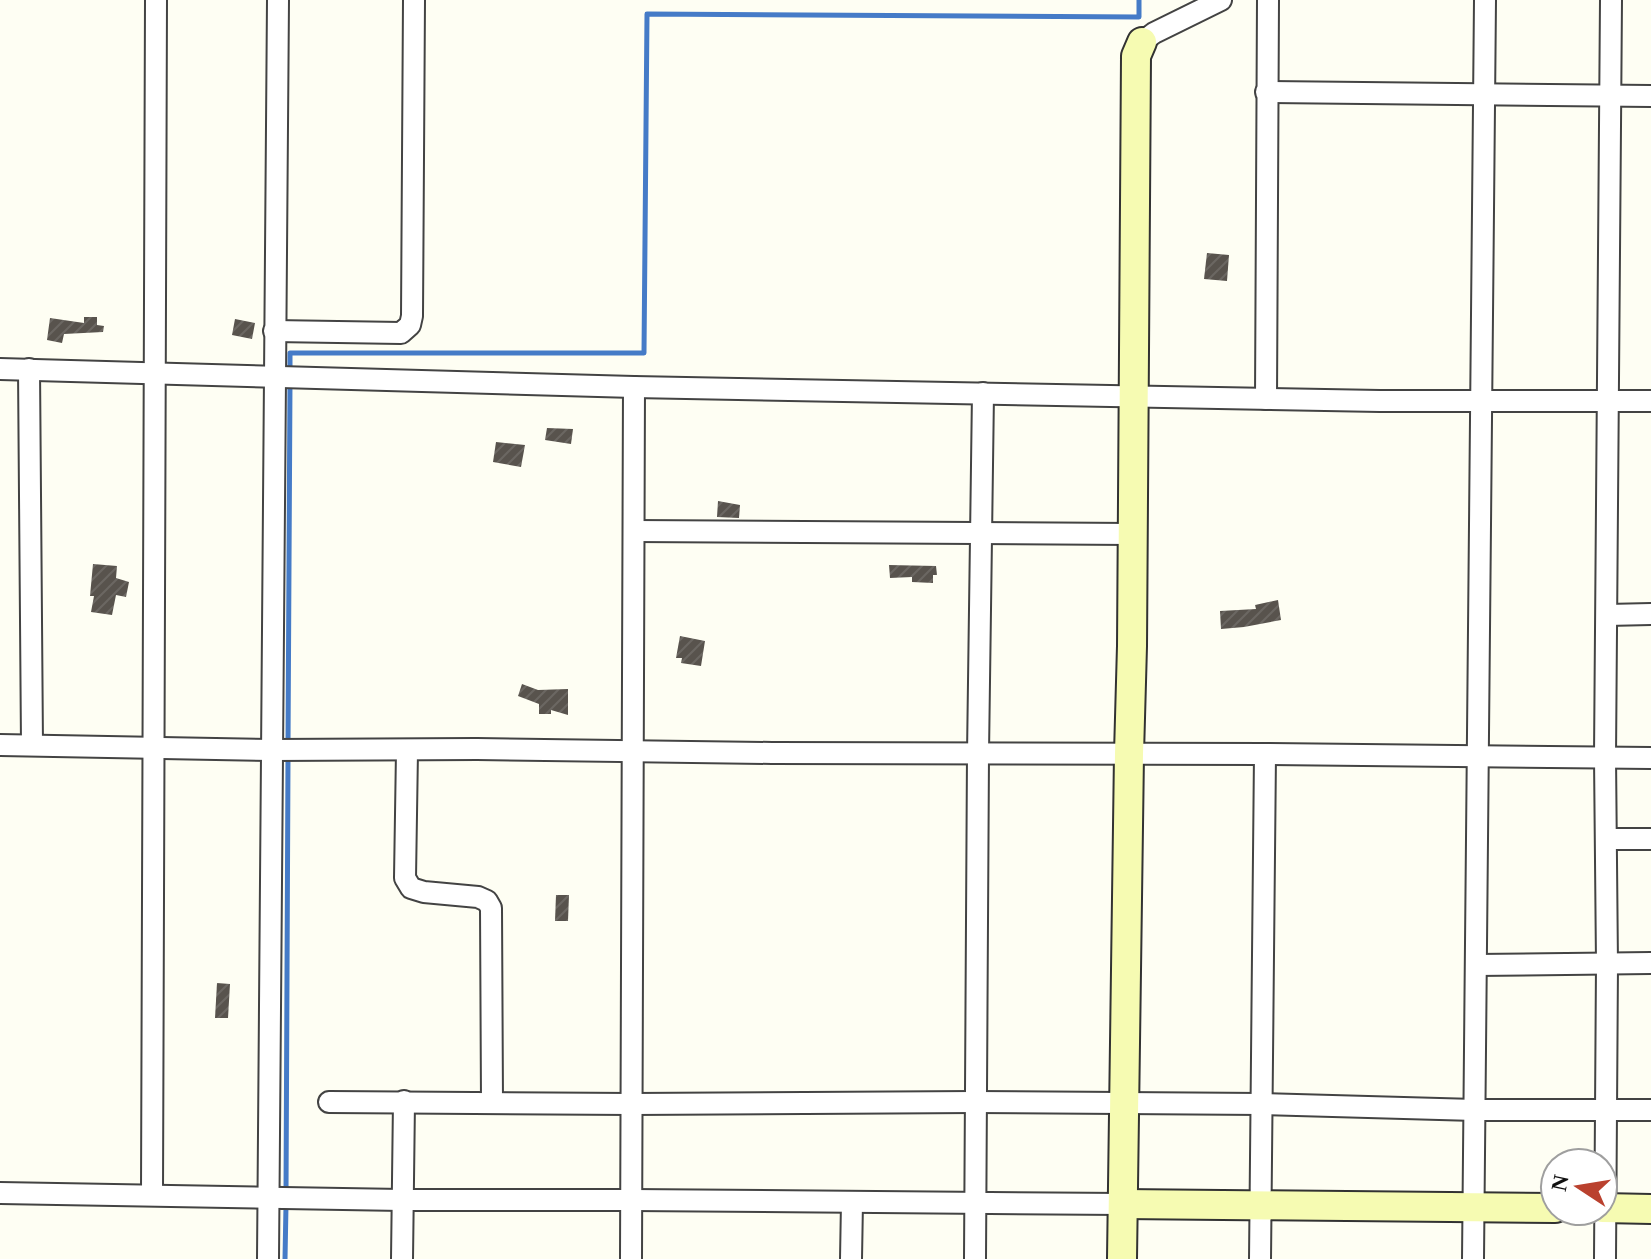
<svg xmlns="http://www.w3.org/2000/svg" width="1651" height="1259" viewBox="0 0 1651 1259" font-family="Georgia,serif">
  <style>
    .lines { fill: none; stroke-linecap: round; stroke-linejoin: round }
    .stream { stroke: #457bc7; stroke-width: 5 }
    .building { fill: url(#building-hatch) }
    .street-casing { stroke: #434343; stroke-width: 24 }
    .secondary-casing { stroke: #323232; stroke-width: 32 }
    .street { stroke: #fff; stroke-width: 20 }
    .secondary { stroke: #f6fbb2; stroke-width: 28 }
  </style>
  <defs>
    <pattern id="building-hatch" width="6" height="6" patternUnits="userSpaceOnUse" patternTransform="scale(2)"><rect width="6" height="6" fill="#58534d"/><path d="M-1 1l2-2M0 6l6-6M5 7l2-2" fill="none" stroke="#6b6762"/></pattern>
  </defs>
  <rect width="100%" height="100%" fill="#fefef3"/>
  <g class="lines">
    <!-- stream -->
    <g class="stream">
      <path d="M290 371V353H644L647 14 1139 17V0"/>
      <path d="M288 747 290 381"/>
      <path d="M286 1195 288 757"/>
      <path d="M285 1259 286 1205"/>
    </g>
  </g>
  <!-- building -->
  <g class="building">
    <path d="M1207 253 1229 255 1227 281 1204 279Z"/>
    <path d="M84 317H97V325L104 326 103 332 64 334 62 343 47 340 50 318 84 323Z"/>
    <path d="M235 319 255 323 252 339 232 335Z"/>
    <path d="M547 428 573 429 571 444 545 440Z"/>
    <path d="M496 442 525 445 521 467 493 462Z"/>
    <path d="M718 501 740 505 739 518 717 517Z"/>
    <path d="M93 564 117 566 116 578 129 582 126 597 116 595 112 615 91 612 94 596H90Z"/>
    <path d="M889 565 936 566 937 575H933V583L912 582V577L890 578Z"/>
    <path d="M1278 600 1281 620 1244 627 1221 629 1220 611 1256 609 1255 605Z"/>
    <path d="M680 636 705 641 701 666 681 663 682 658H676Z"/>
    <path d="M522 684 538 690 568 689V715L551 710V714H539V704L518 696Z"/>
    <path d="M556 895H569L568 921H555Z"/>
    <path d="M217 983 230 984 228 1018H215Z"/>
  </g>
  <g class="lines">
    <defs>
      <g id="street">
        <path d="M1142 42 1154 33 1221 0"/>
        <path d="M1266 92 1651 96"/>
        <path d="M274 331 401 333 410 325 412 316 414 0"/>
        <path d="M0 369 634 387 1380 401H1651"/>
        <path d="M29 369 32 745"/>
        <path d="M1266 399 1268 0"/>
        <path d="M634 531 1132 534"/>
        <path d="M1607 615 1651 614"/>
        <path d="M0 745 272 750 477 749 772 753 1265 754 1651 758"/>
        <path d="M407 751 405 878 411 888 424 892 478 897 487 901 491 908 492 1102"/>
        <path d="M1606 839H1651"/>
        <path d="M1476 965 1651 963"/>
        <path d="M329 1102 632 1104 975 1102 1262 1104 1475 1110H1651"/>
        <path d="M0 1193 402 1200H632L1123 1204"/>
        <path d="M152 1195 156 0"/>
        <path d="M268 1259 278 0"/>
        <path d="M402 1259 404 1101"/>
        <path d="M631 1259 634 387"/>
        <path d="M851 1259 852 1202"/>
        <path d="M975 1259 978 754 983 393"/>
        <path d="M1260 1259 1265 754"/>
        <path d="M1473 1259 1485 0"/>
        <path d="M1605 1259 1607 964 1605 757 1611 0"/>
      </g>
      <g id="secondary">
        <path d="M1123 1204 1555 1208"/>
        <path d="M1603 1208 1651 1209"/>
        <path d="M1122 1259 1129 754 1132 646 1136 56 1142 42"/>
      </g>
    </defs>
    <!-- street casing -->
    <use href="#street" class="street-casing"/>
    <!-- secondary casing -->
    <use href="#secondary" class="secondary-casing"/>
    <!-- street -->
    <use href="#street" class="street"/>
    <!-- secondary -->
    <use href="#secondary" class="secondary"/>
  </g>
  <!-- north arrow -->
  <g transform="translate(1579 1187) rotate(282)"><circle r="38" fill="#ffffff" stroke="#9f9f9f" stroke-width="2"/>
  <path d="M0-6L14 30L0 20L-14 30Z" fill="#ba412e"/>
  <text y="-12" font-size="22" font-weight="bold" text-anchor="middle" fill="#101010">N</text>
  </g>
</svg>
